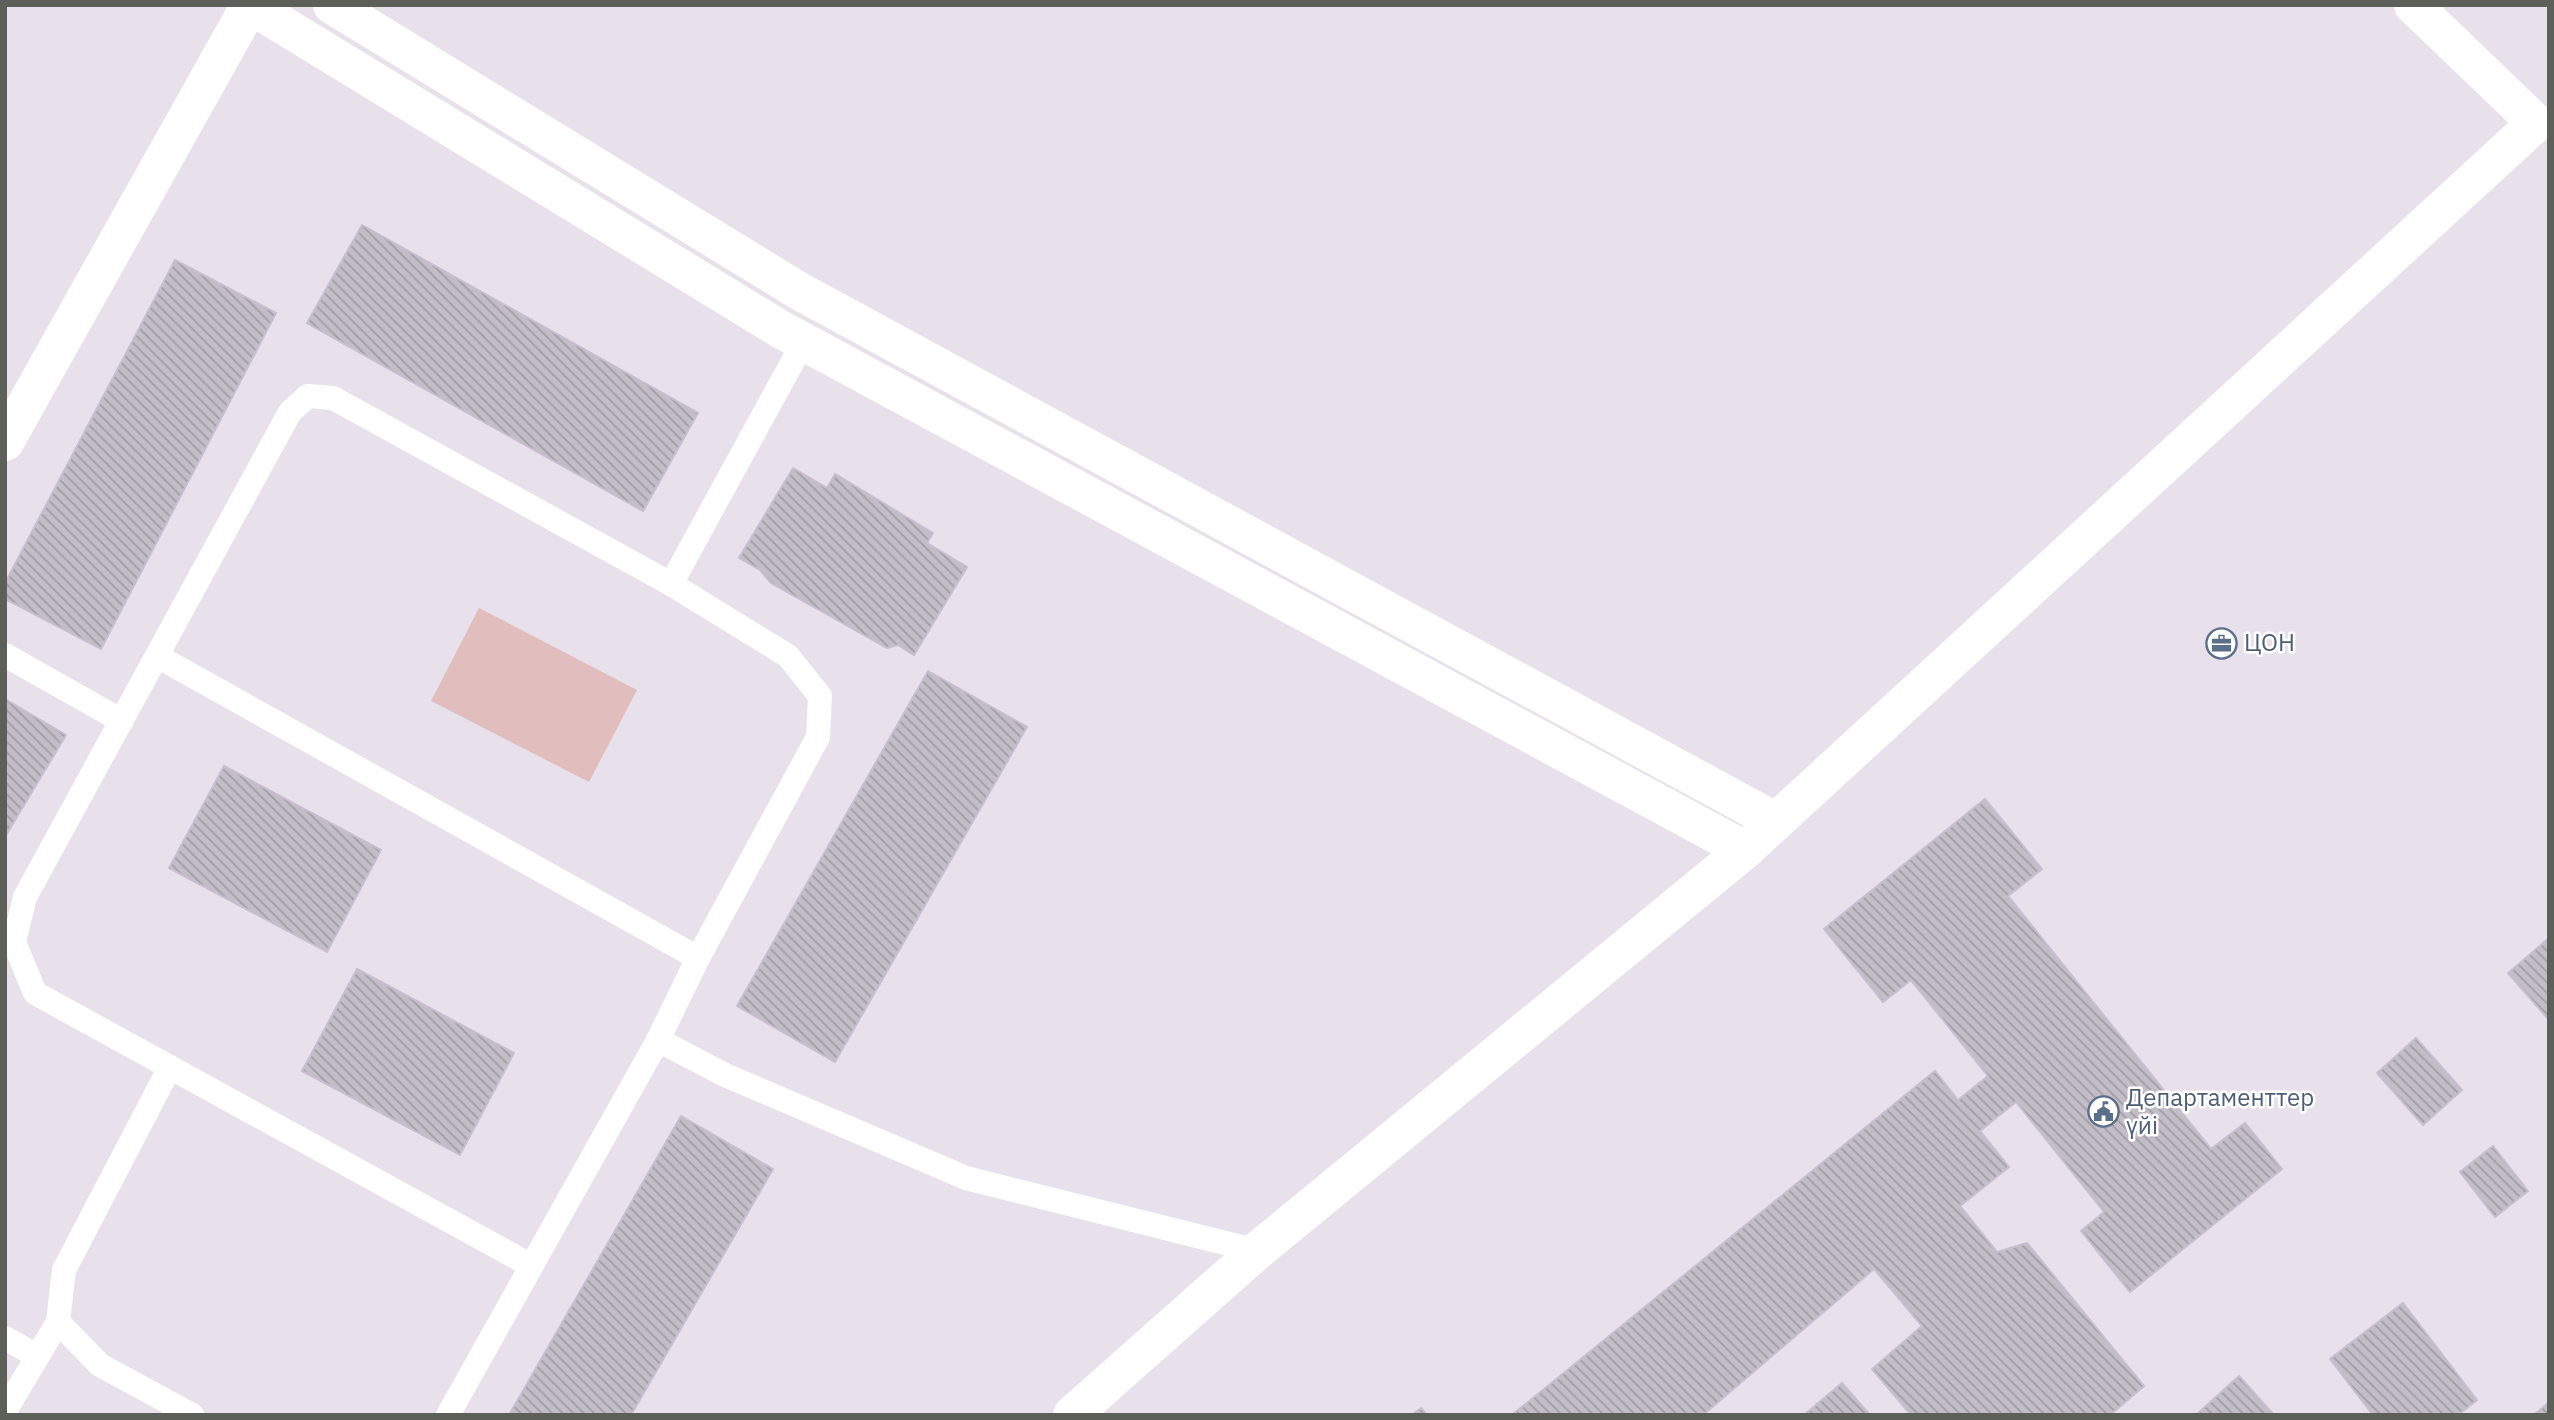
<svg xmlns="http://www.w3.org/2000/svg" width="2554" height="1420" viewBox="0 0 2554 1420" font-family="'IBM Plex Sans',sans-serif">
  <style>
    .garden { fill: #e2bdbe }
    .building { fill: url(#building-back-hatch); stroke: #c9becf; stroke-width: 2 }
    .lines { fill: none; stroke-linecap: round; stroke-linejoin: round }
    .lane { stroke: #fff; stroke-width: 24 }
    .street { stroke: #fff; stroke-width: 38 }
    .labels { text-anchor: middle; stroke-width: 5; stroke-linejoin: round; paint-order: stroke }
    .service-label { font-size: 24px; fill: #4e5e75; stroke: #fff; text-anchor: start }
  </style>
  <defs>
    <pattern id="building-back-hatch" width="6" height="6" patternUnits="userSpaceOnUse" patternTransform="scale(1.75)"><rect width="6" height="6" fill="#c2bdc6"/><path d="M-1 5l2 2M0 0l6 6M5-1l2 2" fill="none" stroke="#a19da4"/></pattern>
  </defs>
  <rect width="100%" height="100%" fill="#e8e0eb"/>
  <!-- garden -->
  <path class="garden" d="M479 608 637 690 589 782 431 701Z"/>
  <!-- building -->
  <g class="building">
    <path d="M362 225 698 413 643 511 307 323Z"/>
    <path d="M175 260 276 313 101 649 5 599V583Z"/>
    <path d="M793 468 827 488 835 474 933 533 927 543 967 567 914 655 898 645 887 648 771 583 760 570 739 558Z"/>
    <path d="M928 671 1027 727 835 1062 737 1006Z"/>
    <path d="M5 699 66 735 5 837Z"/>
    <path d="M224 766 381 850 327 952 169 868Z"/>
    <path d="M1985 799 2042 869 2008 896 2211 1149 2245 1123 2282 1169 2130 1292 2081 1231 2104 1212 2016 1102 1980 1131 2009 1167 1960 1206 1997 1252 2027 1243 2144 1386 2110 1415H1911L1872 1369 1922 1326 1874 1269 1703 1415H1512L1935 1071 1958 1100 1988 1076 1911 980 1883 1002 1824 929Z"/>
    <path d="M2549 938V1020L2508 973Z"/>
    <path d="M357 969 514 1053 460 1155 302 1071Z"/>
    <path d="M2416 1038 2462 1090 2423 1125 2377 1073Z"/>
    <path d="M681 1116 773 1169 631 1415H509Z"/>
    <path d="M2493 1146 2528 1191 2495 1217 2460 1172Z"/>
    <path d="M2403 1303 2477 1400 2458 1415H2373L2330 1359Z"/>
    <path d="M2239 1376 2274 1415H2196Z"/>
    <path d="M1842 1383 1870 1415H1804Z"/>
    <path d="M2549 1402V1415H2534Z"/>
    <path d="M1421 1408 1427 1415H1412Z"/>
  </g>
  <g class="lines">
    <!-- lane -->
    <g class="lane">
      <path d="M5 655 122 721"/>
      <path d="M157 656 698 958"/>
      <path d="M658 1040 725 1075 966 1178 1257 1251"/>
      <path d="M170 1067 64 1270 58 1322 100 1365 192 1415"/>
      <path d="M530 1265 35 993 14 942 25 897 290 412 308 396 333 398 671 584"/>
      <path d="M5 1338 37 1356"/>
      <path d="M5 1411 58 1322"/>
      <path d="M448 1415 658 1040 698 958 818 737 820 696 788 656 671 584 804 341"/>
    </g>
    <!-- street -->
    <g class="street">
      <path d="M332 5 799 291 1775 821"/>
      <path d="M5 442 250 5 780 329 1745 850"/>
      <path d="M1072 1415 1257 1251 1745 850 2536 123 2413 5"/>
    </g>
  </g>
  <!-- icons -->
  <defs>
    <symbol id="office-ring" viewBox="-11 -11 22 22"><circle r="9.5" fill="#fff" stroke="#5c6f8a" stroke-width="1.5"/><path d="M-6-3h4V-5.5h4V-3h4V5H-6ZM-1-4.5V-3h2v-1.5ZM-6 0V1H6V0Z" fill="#5c6f8a"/></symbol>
    <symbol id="civic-ring" viewBox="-11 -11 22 22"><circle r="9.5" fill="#fff" stroke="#5c6f8a" stroke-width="1.5"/><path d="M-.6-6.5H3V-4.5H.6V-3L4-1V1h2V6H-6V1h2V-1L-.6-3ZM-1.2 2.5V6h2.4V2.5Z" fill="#5c6f8a"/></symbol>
  </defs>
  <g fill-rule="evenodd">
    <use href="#office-ring" x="2204" y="626" width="35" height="35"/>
    <use href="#civic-ring" x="2086" y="1094" width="35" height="35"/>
  </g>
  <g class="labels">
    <!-- service labels -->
    <g class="service-label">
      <text x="2244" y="651">ЦОН</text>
      <text x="2126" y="1106">Департаменттер<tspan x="2126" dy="28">үйі</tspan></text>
    </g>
  </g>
  <!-- border -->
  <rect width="2554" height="1420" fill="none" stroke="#5c6058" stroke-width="14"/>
</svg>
